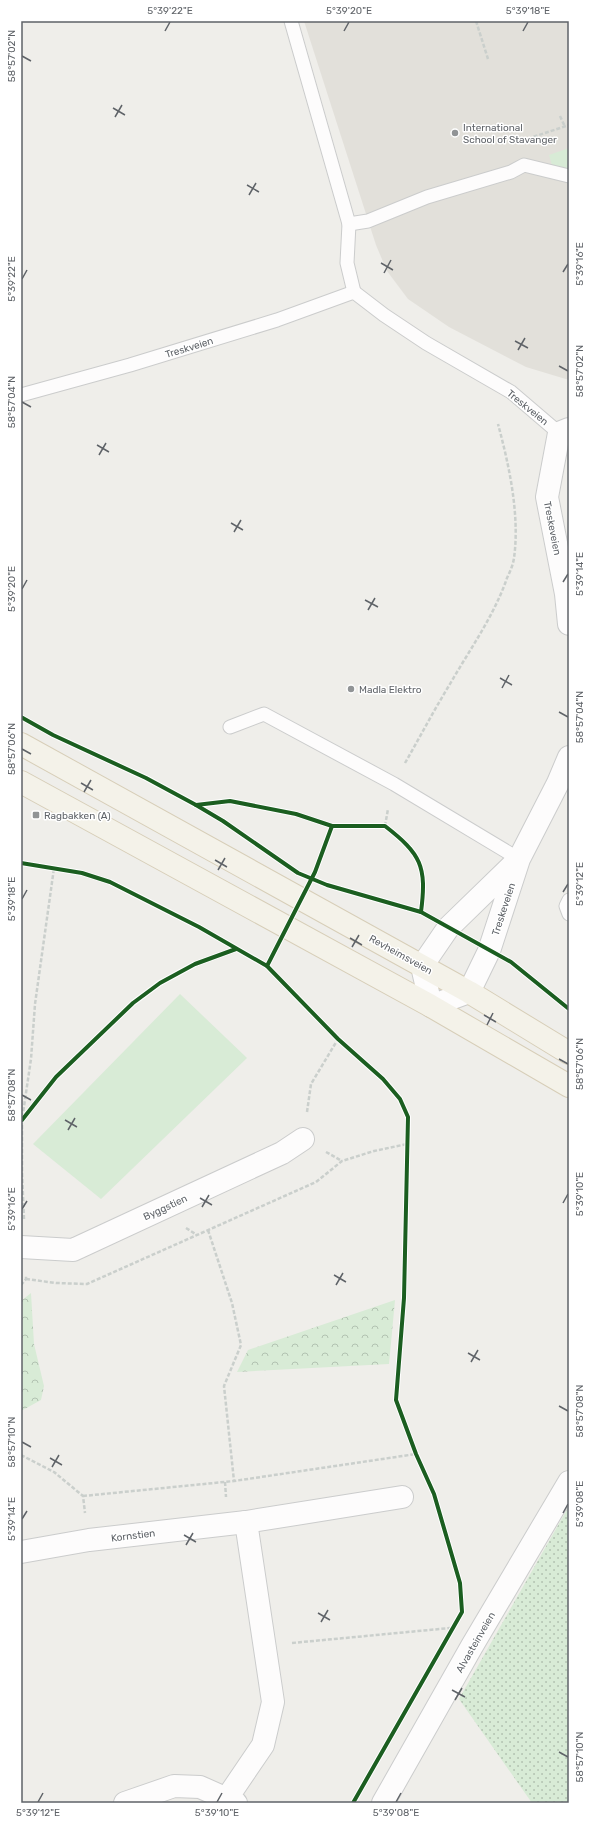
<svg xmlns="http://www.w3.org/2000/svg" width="590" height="1824" viewBox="0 0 590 1824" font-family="Rubik,sans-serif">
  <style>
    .education { fill: #e2e0da }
    .grass { fill: url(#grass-dots) }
    .park { fill: url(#park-crowns) }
    .garden { fill: #d8ebd6 }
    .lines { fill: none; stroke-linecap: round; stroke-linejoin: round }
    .service-casing { stroke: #cbcccc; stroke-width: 15 }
    .minor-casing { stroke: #cbcccc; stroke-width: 24 }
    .primary-casing { stroke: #d7ceb8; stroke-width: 24 }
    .path { stroke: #cacfcc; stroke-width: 2.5; stroke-dasharray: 4 2; stroke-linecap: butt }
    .service { stroke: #fdfcfc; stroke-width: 13 }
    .minor { stroke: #fdfcfc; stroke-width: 22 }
    .primary { stroke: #f4f2e9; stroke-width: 22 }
    .cycleway-casing { stroke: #fff; stroke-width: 6 }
    .cycleway { stroke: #1b5e20; stroke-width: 4 }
    .ticks { fill: none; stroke: #5f6368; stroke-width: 1.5 }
    .poi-dot { fill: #919496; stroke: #fff; stroke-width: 1.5 }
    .labels { text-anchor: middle; stroke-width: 3; stroke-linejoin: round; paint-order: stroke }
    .poi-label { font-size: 10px; fill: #5f6368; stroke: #fff; text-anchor: start }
    .street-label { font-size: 10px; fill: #5f6368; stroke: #fff }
    .neatline { fill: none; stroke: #5f6368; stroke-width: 1.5 }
    .ticks-label { font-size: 10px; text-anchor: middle; fill: #5f6368 }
  </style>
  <defs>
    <pattern id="grass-dots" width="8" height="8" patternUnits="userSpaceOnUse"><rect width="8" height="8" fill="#d8ebd6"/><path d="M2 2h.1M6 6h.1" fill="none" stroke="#b2c2b1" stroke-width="1.8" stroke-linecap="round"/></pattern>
    <pattern id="park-crowns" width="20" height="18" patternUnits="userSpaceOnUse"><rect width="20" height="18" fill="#d8ebd6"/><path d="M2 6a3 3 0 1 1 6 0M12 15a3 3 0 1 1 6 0" fill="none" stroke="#b2c2b1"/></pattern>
  </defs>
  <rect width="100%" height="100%" fill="#efeeea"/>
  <!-- education -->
  <path class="education" d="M304 21H569V380L526 367 449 327 408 299 387 271 376 245Z"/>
  <!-- grass -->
  <path class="grass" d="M569 1506V1803H532L459 1699Z"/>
  <!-- park -->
  <g class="park">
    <path d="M31 1293 34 1344 44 1386 41 1400 21 1411V1301Z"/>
    <path d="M395 1300 389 1364 237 1372 248 1350Z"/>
  </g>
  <!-- garden -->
  <g class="garden">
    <path d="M569 148V169L552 165 549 155Z"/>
    <path d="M180 994 247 1058 101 1199 33 1144Z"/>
  </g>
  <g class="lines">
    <defs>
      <g id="service">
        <path d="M291 21 349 224 347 263 354 292"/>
        <path d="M349 224 368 221 427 197 511 172 524 165 569 176"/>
        <path d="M21 395 130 365 277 320 354 292 384 315 426 343 511 392 559 433"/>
        <path d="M230 727 264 714 394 784 519 859"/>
        <path d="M569 900 566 906 569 914"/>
      </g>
      <g id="minor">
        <path d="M569 429 559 433 547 497 566 594 569 624"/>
        <path d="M519 859 448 928 422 966 431 1006 469 992 489 951 519 859 558 783 569 757"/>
        <path d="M21 1247 73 1250 282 1153 303 1139"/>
        <path d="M21 1552 89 1540 246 1522 402 1497"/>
        <path d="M227 1798 263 1745 273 1702 246 1522"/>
        <path d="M125 1803 174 1786 200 1787 236 1803"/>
        <path d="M383 1803 472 1646 569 1482"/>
      </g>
      <g id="primary">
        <path d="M21 744 469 992 569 1053"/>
        <path d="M21 782 431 1006 569 1086"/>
      </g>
    </defs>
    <!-- service casing -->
    <use href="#service" class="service-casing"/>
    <!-- minor casing -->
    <use href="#minor" class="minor-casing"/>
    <!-- primary casing -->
    <use href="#primary" class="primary-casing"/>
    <!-- path -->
    <g class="path">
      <path d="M476 21 488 59"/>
      <path d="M560 116 565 127"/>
      <path d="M531 142 533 137 569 125"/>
      <path d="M405 763C420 737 434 710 450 684 470 649 494 616 507 578 510 572 513 565 514 558 520 515 509 465 498 424"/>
      <path d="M385 826 388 809"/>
      <path d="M307 1112 311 1084 338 1039"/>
      <path d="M326 1152 342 1161"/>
      <path d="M24 1219 22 1173V1120L31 1059 35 1004 54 868"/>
      <path d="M186 1228 197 1235"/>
      <path d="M208 1230 232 1303 241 1345 224 1386 234 1481"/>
      <path d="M26 1279 56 1283 87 1284 316 1182 342 1161 374 1151 407 1144"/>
      <path d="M21 1285 26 1279V1275"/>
      <path d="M21 1455 54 1472 83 1496 85 1513"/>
      <path d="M225 1482 226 1497"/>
      <path d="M83 1496 234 1481 416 1454"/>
      <path d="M292 1643 450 1628"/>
    </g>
    <!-- service -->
    <use href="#service" class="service"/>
    <!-- minor -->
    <use href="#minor" class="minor"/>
    <!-- primary -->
    <use href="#primary" class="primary"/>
    <defs>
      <g id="cycleway">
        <path d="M21 717 53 735 146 778 196 805 223 821 298 873 327 885 421 912 511 962 569 1009"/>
        <path d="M196 805 230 801 296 814 332 826H385C421 854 427 866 421 912"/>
        <path d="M21 863 82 873 110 882 199 927 267 966 338 1039 383 1079 400 1099 408 1117 404 1298 396 1400 416 1454 434 1494 460 1583 462 1612 353 1803"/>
        <path d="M267 966 315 872 332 826"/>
        <path d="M22 1120 56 1077 133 1003 160 983 195 964 236 949"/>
      </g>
    </defs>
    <!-- cycleway casing -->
    <use href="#cycleway" class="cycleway-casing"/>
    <!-- cycleway -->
    <use href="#cycleway" class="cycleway"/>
  </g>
  <!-- ticks -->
  <path class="ticks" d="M165 31 170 22M344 31 349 22M523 31 528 22M22 56 31 61M113 108 125 115M115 117 122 105M247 185 259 192M249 195 256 183M381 263 393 270M563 272 568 264M384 273 391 260M22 279 27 270M515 341 528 348M518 350 525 338M559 366 568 371M22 402 31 407M97 445 109 452M99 455 106 443M231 523 243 530M234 532 241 520M563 582 568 574M22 589 27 580M365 600 378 607M368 610 375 598M500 678 512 685M502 688 509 675M559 712 568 717M22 749 31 754M81 783 93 790M84 792 91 780M215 860 227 867M218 870 225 858M563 892 568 884M22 899 27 890M350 938 362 945M352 947 359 935M484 1015 496 1022M487 1025 493 1013M559 1059 568 1064M22 1095 31 1100M65 1120 77 1127M68 1130 75 1118M200 1198 212 1205M563 1203 568 1194M202 1207 209 1195M22 1209 27 1201M334 1275 346 1282M336 1285 343 1273M468 1353 480 1360M471 1362 478 1350M559 1406 568 1411M22 1442 31 1447M50 1458 62 1465M52 1467 59 1455M563 1513 568 1504M22 1519 27 1511M184 1535 196 1542M186 1545 193 1533M318 1613 330 1620M321 1622 328 1610M452 1690 465 1697M455 1700 462 1688M559 1752 568 1757M38 1802 43 1793M217 1802 222 1793M396 1802 401 1793"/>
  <!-- markers -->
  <g class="poi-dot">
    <circle cx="455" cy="133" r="4"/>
    <circle cx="351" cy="689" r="4"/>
    <rect x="32" y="811" width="8" height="8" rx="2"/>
  </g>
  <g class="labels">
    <!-- poi labels -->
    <g class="poi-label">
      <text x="463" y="131">International<tspan x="463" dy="12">School of Stavanger</tspan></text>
      <text x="359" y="693">Madla Elektro</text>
      <text x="44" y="819">Ragbakken (A)</text>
    </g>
    <!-- street labels -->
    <g class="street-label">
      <text transform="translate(189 347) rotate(-17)" y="4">Treskveien</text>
      <text transform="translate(528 407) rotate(39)" y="4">Treskveien</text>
      <text transform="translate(553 528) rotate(79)" y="4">Treskeveien</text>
      <text transform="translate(503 909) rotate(-72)" y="4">Treskeveien</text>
      <text transform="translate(401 954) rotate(29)" y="4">Revheimsveien</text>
      <text transform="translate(165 1207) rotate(-25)" y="4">Byggstien</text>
      <text transform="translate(133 1535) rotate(-7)" y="4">Kornstien</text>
      <text transform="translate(475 1642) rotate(-60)" y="4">Alvasteinveien</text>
    </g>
  </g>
  <!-- border -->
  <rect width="590" height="1824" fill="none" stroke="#ffffff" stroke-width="44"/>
  <rect x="22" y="22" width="546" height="1780" class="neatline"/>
  <g class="ticks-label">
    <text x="170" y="14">5°39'22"E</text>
    <text x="349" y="14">5°39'20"E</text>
    <text x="528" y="14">5°39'18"E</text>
    <text transform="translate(11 56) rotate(-90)" y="4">58°57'02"N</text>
    <text transform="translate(579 264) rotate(-90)" y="4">5°39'16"E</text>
    <text transform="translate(11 279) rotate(-90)" y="4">5°39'22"E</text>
    <text transform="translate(579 371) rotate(-90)" y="4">58°57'02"N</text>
    <text transform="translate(11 402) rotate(-90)" y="4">58°57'04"N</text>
    <text transform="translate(579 574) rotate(-90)" y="4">5°39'14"E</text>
    <text transform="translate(11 589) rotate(-90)" y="4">5°39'20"E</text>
    <text transform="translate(579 717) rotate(-90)" y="4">58°57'04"N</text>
    <text transform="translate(11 749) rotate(-90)" y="4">58°57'06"N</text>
    <text transform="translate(579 884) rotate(-90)" y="4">5°39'12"E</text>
    <text transform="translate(11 899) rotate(-90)" y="4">5°39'18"E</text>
    <text transform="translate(579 1064) rotate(-90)" y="4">58°57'06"N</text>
    <text transform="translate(11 1095) rotate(-90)" y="4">58°57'08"N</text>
    <text transform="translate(579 1194) rotate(-90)" y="4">5°39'10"E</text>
    <text transform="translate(11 1209) rotate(-90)" y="4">5°39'16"E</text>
    <text transform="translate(579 1411) rotate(-90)" y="4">58°57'08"N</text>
    <text transform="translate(11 1442) rotate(-90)" y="4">58°57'10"N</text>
    <text transform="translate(579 1504) rotate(-90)" y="4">5°39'08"E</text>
    <text transform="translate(11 1519) rotate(-90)" y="4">5°39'14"E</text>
    <text transform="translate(579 1757) rotate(-90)" y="4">58°57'10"N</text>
    <text x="38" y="1816">5°39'12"E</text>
    <text x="217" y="1816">5°39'10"E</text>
    <text x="396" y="1816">5°39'08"E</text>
  </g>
</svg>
